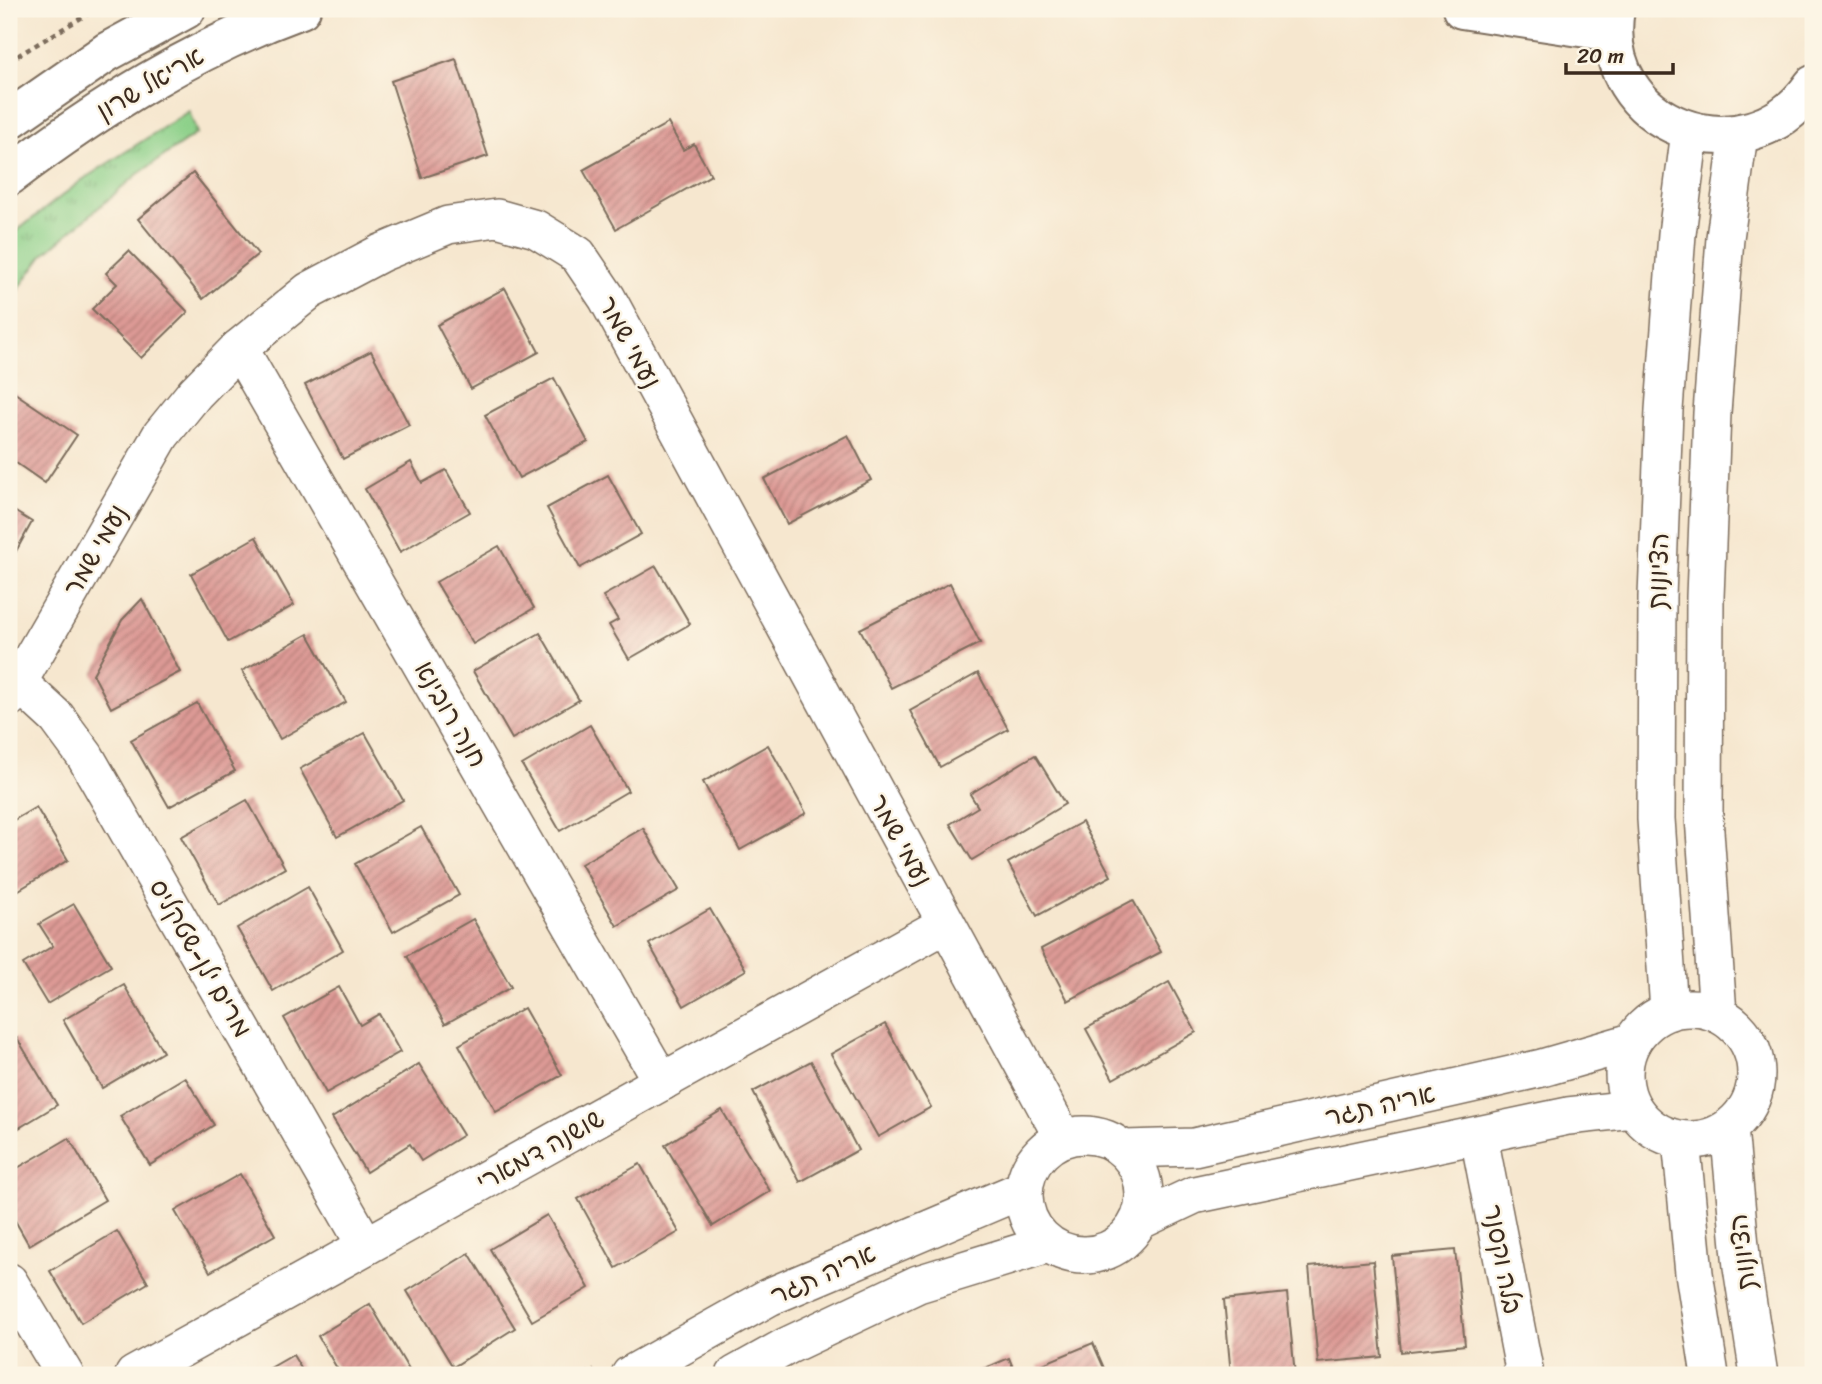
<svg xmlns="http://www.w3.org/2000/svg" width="1822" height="1384" viewBox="0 0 1822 1384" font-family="Sriracha,'Playpen Sans Hebrew',sans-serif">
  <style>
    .park { fill: url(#park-tufts); stroke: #647d54; stroke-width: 2 }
    .building { fill: url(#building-hatch) }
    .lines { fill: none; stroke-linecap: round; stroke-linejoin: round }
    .minor-casing { stroke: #7c6c5c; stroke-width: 40 }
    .major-casing { stroke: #7c6c5c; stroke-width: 42 }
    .path { stroke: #7c6c5c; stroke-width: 4.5; stroke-dasharray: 5 5; stroke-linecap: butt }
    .minor { stroke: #fff; stroke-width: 37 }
    .major { stroke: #fff; stroke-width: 38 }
    .labels { text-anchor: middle; stroke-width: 5; stroke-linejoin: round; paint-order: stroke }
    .street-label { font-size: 26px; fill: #3b2a1e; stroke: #fcf5e5 }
  </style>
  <defs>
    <pattern id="park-tufts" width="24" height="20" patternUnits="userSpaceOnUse" patternTransform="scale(1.75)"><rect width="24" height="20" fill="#8cd089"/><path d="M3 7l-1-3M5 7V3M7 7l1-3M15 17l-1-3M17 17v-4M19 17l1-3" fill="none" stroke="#74a96f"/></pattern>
    <pattern id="building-hatch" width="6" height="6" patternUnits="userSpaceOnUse" patternTransform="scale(1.75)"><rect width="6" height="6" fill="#dd9a95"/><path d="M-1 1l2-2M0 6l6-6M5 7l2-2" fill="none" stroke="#b47e79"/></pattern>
  </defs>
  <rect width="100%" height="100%" fill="#fcf5e5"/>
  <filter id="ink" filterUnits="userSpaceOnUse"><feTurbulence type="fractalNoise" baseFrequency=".0143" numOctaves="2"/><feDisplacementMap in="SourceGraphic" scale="14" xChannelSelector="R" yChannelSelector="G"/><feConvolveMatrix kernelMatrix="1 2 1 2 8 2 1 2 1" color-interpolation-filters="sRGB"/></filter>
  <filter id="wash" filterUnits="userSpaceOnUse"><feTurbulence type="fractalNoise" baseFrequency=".00686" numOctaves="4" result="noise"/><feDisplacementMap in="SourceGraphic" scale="28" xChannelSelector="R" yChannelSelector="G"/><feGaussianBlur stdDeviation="1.57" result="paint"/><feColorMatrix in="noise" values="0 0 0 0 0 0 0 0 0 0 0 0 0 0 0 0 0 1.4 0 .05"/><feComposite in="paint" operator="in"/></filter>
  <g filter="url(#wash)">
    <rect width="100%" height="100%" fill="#f6e7cf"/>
    <!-- park -->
    <path class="park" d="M189 111 197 133 138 174 43 255 9 302V237L82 180Z"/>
    <g id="blocks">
      <!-- building -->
      <g class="building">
        <path d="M456 59 488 156 422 178 391 81Z"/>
        <path d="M668 123 683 150 694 144 711 175 616 229 583 170Z"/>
        <path d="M193 173 258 254 203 299 138 219Z"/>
        <path d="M129 251 188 312 141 358 92 309 117 284 106 273Z"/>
        <path d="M505 288 539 352 471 389 437 325Z"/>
        <path d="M371 351 409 425 343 459 305 385Z"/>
        <path d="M554 378 588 442 519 478 485 415Z"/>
        <path d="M9 389 77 435 45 483 9 458Z"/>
        <path d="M848 435 871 480 787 524 764 479Z"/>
        <path d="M411 462 422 483 446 470 470 512 400 552 365 489Z"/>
        <path d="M608 475 641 534 580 568 547 508Z"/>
        <path d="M9 508 32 522 9 564Z"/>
        <path d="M256 537 294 605 228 642 191 574Z"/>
        <path d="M499 546 534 608 473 644 436 582Z"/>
        <path d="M656 566 690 624 629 659 609 625 618 620 603 596Z"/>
        <path d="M950 583 980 643 891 688 860 629Z"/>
        <path d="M142 599 180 672 111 708 93 674 122 620Z"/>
        <path d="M540 633 579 700 512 739 473 671Z"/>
        <path d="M308 634 346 702 280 739 242 671Z"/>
        <path d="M978 673 1008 729 940 767 910 711Z"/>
        <path d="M197 703 235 771 169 807 131 740Z"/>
        <path d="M590 725 628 791 560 831 522 765Z"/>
        <path d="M365 733 403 800 337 837 300 769Z"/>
        <path d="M768 745 806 813 740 850 703 782Z"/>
        <path d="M1035 755 1065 804 972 860 950 824 978 807 970 794Z"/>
        <path d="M247 800 285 868 219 905 181 837Z"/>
        <path d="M36 807 68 860 9 896V823Z"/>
        <path d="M1082 822 1111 876 1037 916 1008 863Z"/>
        <path d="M421 827 459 895 393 932 355 864Z"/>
        <path d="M643 828 679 890 617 926 581 864Z"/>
        <path d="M308 887 343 950 273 991 237 928Z"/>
        <path d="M1133 900 1161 952 1068 1001 1041 949Z"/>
        <path d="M74 904 111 966 47 1004 23 964 53 946 39 924Z"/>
        <path d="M710 909 746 970 684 1006 649 944Z"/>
        <path d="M473 919 511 987 445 1024 407 956Z"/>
        <path d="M1169 982 1196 1032 1113 1079 1086 1029Z"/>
        <path d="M124 985 163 1052 102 1088 63 1020Z"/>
        <path d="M339 987 360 1025 379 1014 400 1052 326 1093 284 1018Z"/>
        <path d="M524 1008 562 1075 496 1112 459 1045Z"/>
        <path d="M885 1024 931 1107 878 1137 831 1054Z"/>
        <path d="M17 1038 57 1105 9 1134V1042Z"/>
        <path d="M811 1061 858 1150 800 1182 753 1092Z"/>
        <path d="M419 1064 463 1135 421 1161 410 1144 366 1172 332 1118Z"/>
        <path d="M185 1077 214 1125 150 1165 120 1116Z"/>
        <path d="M722 1110 770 1191 713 1226 665 1145Z"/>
        <path d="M69 1138 105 1200 29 1245 9 1210V1173Z"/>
        <path d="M640 1164 679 1232 616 1268 578 1199Z"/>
        <path d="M240 1174 275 1235 210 1272 175 1211Z"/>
        <path d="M547 1215 589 1288 532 1321 490 1249Z"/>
        <path d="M117 1231 148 1283 81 1323 50 1271Z"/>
        <path d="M1455 1250 1465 1345 1401 1352 1392 1256Z"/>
        <path d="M469 1253 515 1328 453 1367 407 1291Z"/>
        <path d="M1373 1261 1382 1357 1318 1363 1309 1267Z"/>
        <path d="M1287 1293 1295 1375H1231L1224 1300Z"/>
        <path d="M370 1304 412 1375H341L318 1336Z"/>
        <path d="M1093 1343 1107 1375H1042L1038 1366Z"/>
        <path d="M293 1355 305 1375H258Z"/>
        <path d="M1009 1358 1016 1375H969Z"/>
      </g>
    </g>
  </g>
  <g filter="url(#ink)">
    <use href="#blocks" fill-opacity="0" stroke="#7c6c5c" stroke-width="2"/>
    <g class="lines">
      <defs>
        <g id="minor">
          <path d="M239 348 662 1082"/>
          <path d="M19 683 57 718 85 756 366 1246"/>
          <path d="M9 698 161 435 195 393 239 348 309 291 381 253 448 225 497 218 536 229 578 255 607 298 1063 1138"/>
          <circle cx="1690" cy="1074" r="66"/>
          <path d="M1669 1011 1656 819 1657 597 1664 410 1677 234 1690 131"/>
          <path d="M1718 1014 1704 817 1705 597 1712 413 1725 238 1739 134"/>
          <path d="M1729 1128 1742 1267 1759 1375"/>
          <circle cx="1084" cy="1195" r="60"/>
          <path d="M1681 1140 1694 1273 1710 1375"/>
          <path d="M1480 1142 1524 1369 1520 1375"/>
          <path d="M1125 1149 1194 1147 1542 1068 1632 1042"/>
          <path d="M1139 1221 1194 1195 1568 1116 1633 1109"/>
          <path d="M9 1282 65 1375"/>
          <path d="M134 1375 946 924"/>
          <path d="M630 1375 769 1297 1024 1189"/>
          <path d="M735 1375 787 1346 918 1284 1048 1244"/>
        </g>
        <g id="major">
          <path d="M1462 9 1613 32"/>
          <path d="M1615 9C1595 127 1747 182 1813 85"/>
          <path d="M9 120 107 52 186 9"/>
          <path d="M9 176C99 108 194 48 301 9"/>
        </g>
      </defs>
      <!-- minor casing -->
      <use href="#minor" class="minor-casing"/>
      <!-- major casing -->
      <use href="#major" class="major-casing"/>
      <!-- path -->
      <g class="path">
        <path d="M9 61 96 9"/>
        <path d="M585 1375 594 1370"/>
      </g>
      <!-- minor -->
      <use href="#minor" class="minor"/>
      <!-- major -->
      <use href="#major" class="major"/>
    </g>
  </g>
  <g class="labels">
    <!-- street labels -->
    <g class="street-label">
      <text transform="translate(150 83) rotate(-30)" y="9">אריאל שרון</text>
      <text transform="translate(630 342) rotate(61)" y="9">נעמי שמר</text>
      <text transform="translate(95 550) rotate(-60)" y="9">נעמי שמר</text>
      <text transform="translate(1658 571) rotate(-88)" y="9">הציונות</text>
      <text transform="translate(451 714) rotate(60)" y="9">חנה רובינא</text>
      <text transform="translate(901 840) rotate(61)" y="9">נעמי שמר</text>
      <text transform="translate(201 958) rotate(60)" y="9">מרים ילן-שטקליס</text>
      <text transform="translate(1380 1105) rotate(-13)" y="9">אריה תגר</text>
      <text transform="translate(540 1150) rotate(-29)" y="9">שושנה דמארי</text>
      <text transform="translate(1742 1252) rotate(-97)" y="9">הציונות</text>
      <text transform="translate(1503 1259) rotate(79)" y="9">בלה וקסנר</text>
      <text transform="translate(823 1274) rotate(-24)" y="9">אריה תגר</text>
    </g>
  </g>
  <!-- margin -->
  <rect width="1822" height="1384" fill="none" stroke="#fcf5e5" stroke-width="35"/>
  <!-- scale -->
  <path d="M1566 63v10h107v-10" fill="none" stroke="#3b2a1e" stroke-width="3.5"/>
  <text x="1577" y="63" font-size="21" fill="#3b2a1e" stroke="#fcf5e5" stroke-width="5" paint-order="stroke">20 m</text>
</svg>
